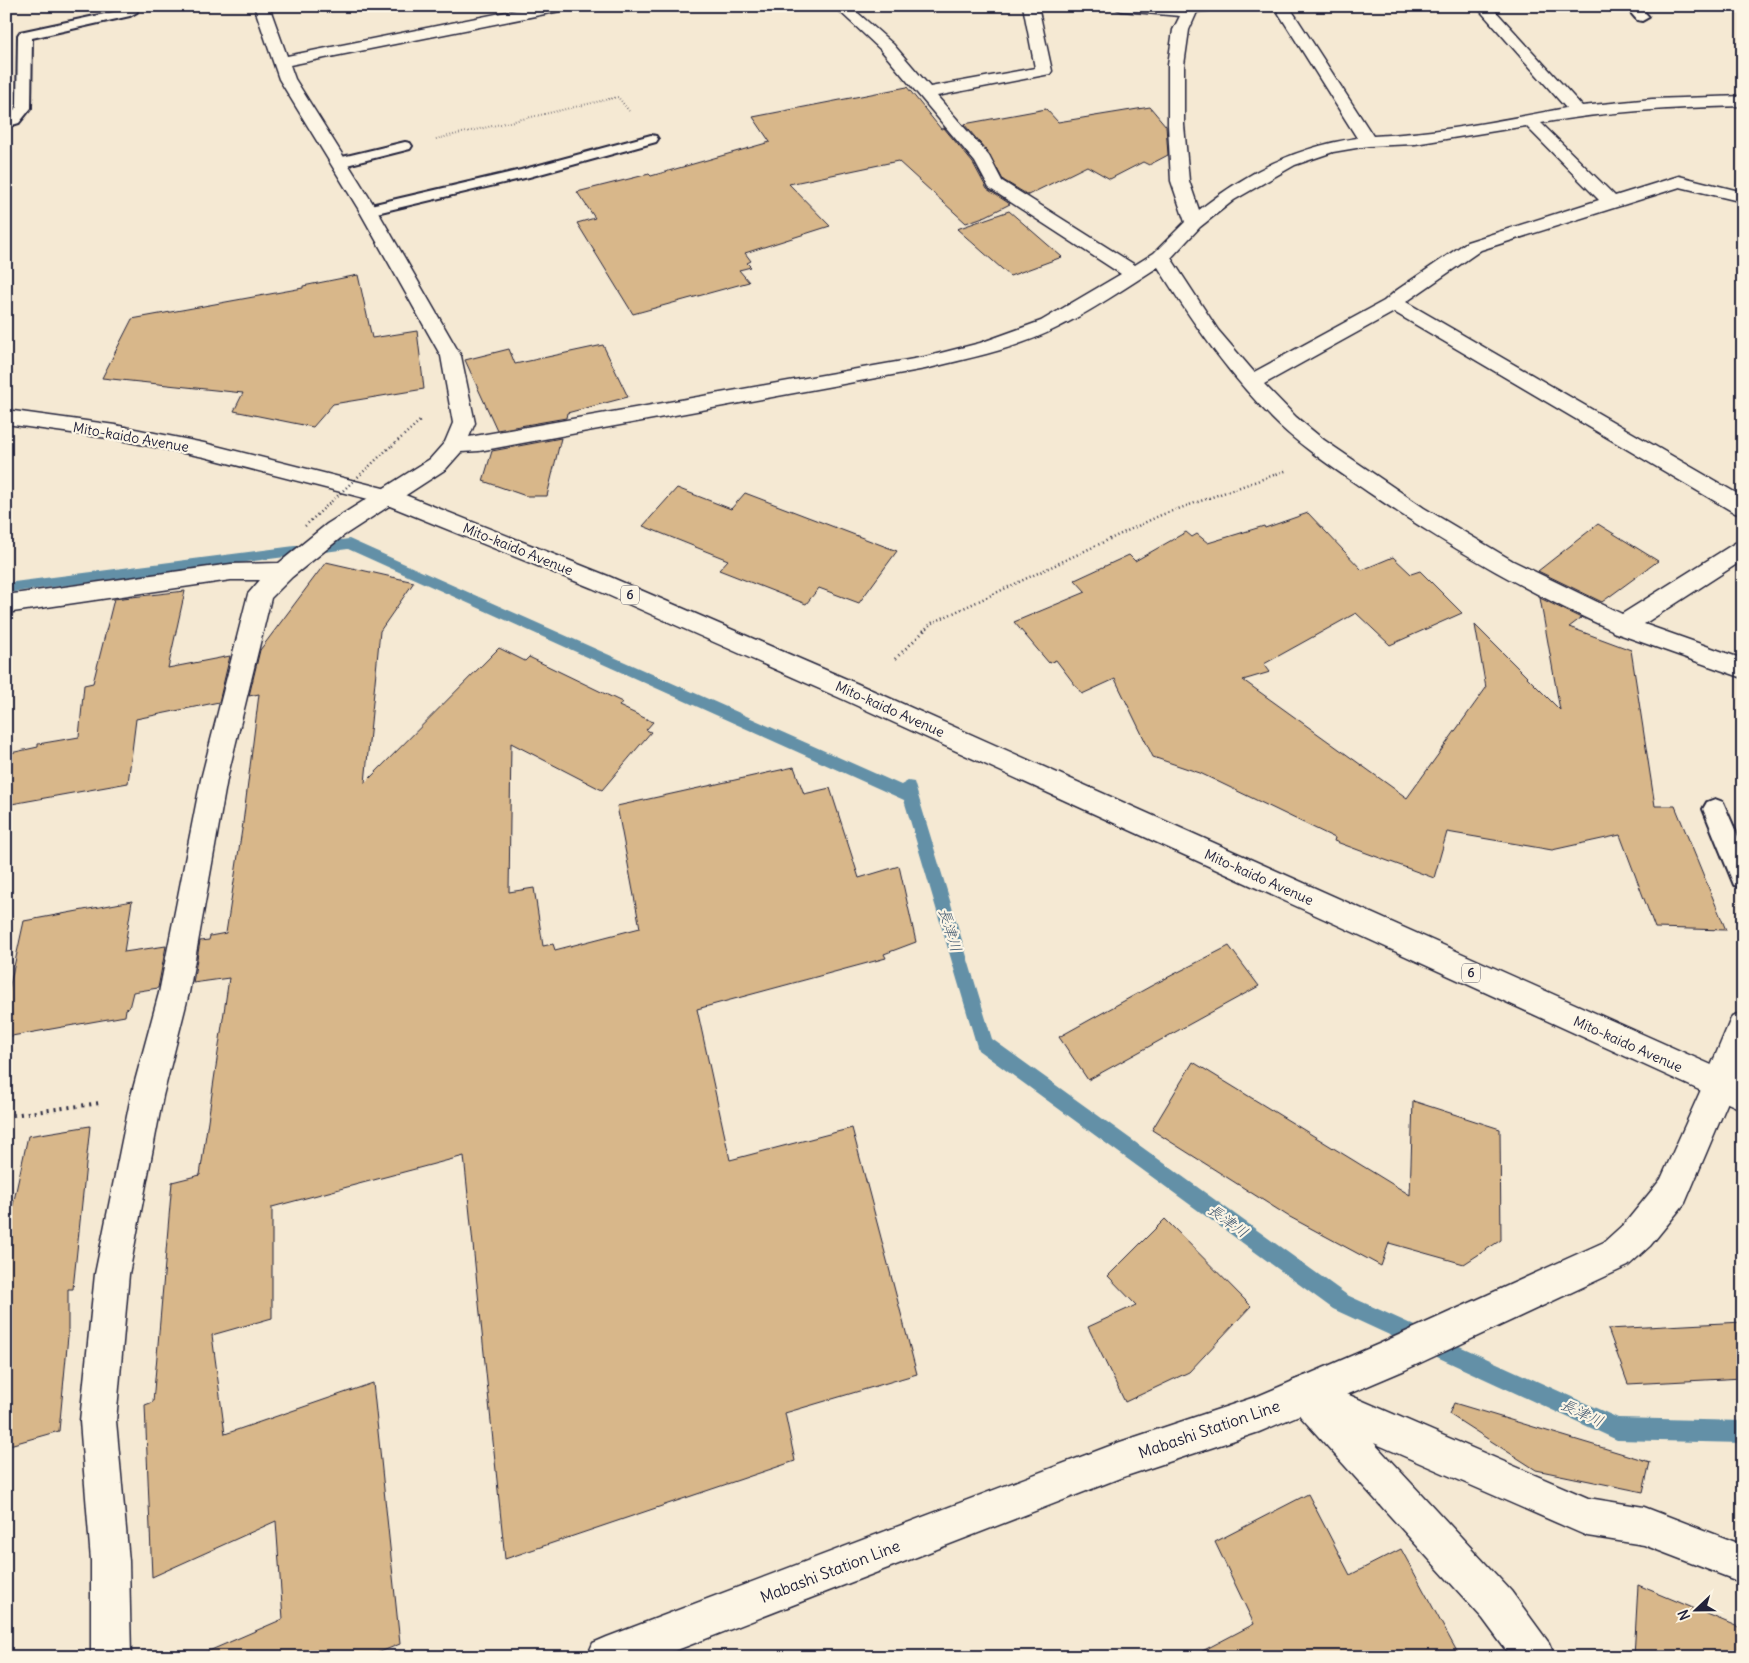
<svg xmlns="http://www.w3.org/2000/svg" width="1749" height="1663" viewBox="0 0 1749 1663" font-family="Delius,'Klee One',sans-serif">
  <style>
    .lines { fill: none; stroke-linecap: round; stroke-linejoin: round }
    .stream { fill: #6390a7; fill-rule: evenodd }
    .building { fill: #d8b78a; stroke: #22223b }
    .service-casing { stroke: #22223b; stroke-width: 4 }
    .minor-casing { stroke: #22223b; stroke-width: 3 }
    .tertiary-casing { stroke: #22223b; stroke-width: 3 }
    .secondary-casing { stroke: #22223b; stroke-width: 3 }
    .trunk-casing { stroke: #22223b; stroke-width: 3 }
    .path-far3 { stroke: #22223b; stroke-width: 2; stroke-dasharray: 0.5 2.5; stroke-linecap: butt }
    .path-far2 { stroke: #22223b; stroke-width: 2.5; stroke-dasharray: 1 3; stroke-linecap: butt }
    .path-far1 { stroke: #22223b; stroke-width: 3; stroke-dasharray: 1 4; stroke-linecap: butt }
    .path { stroke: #22223b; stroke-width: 4; stroke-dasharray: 2 5; stroke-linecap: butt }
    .service { fill: #fcf5e5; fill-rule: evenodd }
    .minor { fill: #fcf5e5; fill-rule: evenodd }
    .tertiary { fill: #fcf5e5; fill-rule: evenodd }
    .secondary { fill: #fcf5e5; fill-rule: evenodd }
    .trunk { fill: #fcf5e5; fill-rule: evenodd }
    .path-bridge { stroke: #22223b; stroke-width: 2.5; stroke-dasharray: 1 3; stroke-linecap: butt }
    .labels { text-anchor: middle; stroke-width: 4.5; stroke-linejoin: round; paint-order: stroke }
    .shield { fill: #fcf5e5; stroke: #63616e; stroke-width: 1 }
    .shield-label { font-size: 12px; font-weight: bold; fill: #22223b }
    .street-label { font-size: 14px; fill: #22223b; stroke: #fcf5e5 }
    .water-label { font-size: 15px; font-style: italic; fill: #425971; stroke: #fcf5e5 }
    .near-street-label { font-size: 16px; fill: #22223b; stroke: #fcf5e5 }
  </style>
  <rect width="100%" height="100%" fill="#f5e9d3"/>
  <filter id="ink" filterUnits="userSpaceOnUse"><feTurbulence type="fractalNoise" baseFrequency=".02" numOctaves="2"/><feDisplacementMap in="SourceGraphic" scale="10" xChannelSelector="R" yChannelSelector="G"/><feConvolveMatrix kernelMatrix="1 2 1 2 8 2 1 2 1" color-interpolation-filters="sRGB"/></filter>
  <g filter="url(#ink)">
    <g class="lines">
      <!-- stream -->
      <path class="stream" d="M349 539 901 785 908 781 914 782 992 1039 1347 1295 1618 1418 1743 1421V1443L1617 1440 1333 1309 978 1050 904 800 348 549 6 593V583Z"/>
    </g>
    <!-- building -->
    <g class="building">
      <path d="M907 87 941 129 944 128 973 163 987 189 1010 204 986 216 966 223 898 161 789 184 830 226 745 253 751 261 747 263 751 267 739 270 749 282 633 314 577 223 595 218 577 192 649 174 651 176 770 142 753 117Z"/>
      <path d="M1150 107 1166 126 1168 155 1149 165 1143 162 1110 179 1087 166 1028 195 1003 180 990 155 964 124 1046 109 1058 122Z"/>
      <path d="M1009 211 1062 257 1010 276 957 229Z"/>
      <path d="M358 275 372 338 417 331 424 389 333 404 313 427 234 411 243 393 102 378 132 319 303 288V286Z"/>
      <path d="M603 345 628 397 567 413 566 418 497 430 465 360 509 349 515 364Z"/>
      <path d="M561 438 547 496H526L483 481 492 451Z"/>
      <path d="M677 488 731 509 745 493 897 551 859 603 819 588 806 604 719 570 728 560 643 526Z"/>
      <path d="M1308 513 1362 570 1393 557 1411 574 1420 571 1462 613 1390 645 1356 613 1264 664 1270 672 1243 680 1407 798 1486 688 1475 625 1560 710 1540 598 1581 618 1569 627 1631 650 1655 806H1675L1726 930 1655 928 1620 835 1552 850 1447 832 1434 878 1334 841 1335 838 1200 773 1153 757 1115 679 1082 694 1056 660 1049 663 1014 622 1086 592 1075 580 1129 555 1135 561 1186 532 1192 537 1197 534 1208 543 1264 526 1265 528Z"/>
      <path d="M1598 524 1658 561 1602 602 1538 571Z"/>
      <path d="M326 562 414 582 380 631 365 783 499 648 525 661 529 657 622 702 619 706 653 722 646 730 651 732 602 790 511 743 509 892 534 888 543 946 553 944 555 950 640 928 617 806 794 767 804 794 830 788 859 878 899 866 916 942 884 954 886 958 697 1009 730 1160 852 1128 917 1374 785 1413 795 1461 505 1559 464 1156 272 1207V1318L212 1335 225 1434 373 1383 400 1644 368 1657H195L283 1619 276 1521 152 1577 145 1405 153 1402 172 1182 200 1175 229 978 193 983 200 941 209 940 210 936 226 933 243 823 259 694 249 696 260 650Z"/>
      <path d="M185 591 168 668 230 656 219 702 136 719 128 783 6 805V754L38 747V744L79 737 84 685 93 683 114 599Z"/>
      <path d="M132 901 124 952 166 946 158 988 133 992 129 1008 126 1009 125 1016 6 1037V1003L24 921Z"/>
      <path d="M1229 946 1259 986 1088 1080 1059 1037 1151 986Z"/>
      <path d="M1193 1062 1410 1195 1413 1101 1500 1129 1501 1240 1464 1264 1389 1243 1381 1266 1288 1216 1152 1130Z"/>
      <path d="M90 1126 73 1289H68V1336L59 1431 6 1446V1237L28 1136Z"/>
      <path d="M1165 1219 1251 1306 1189 1372 1125 1402 1088 1327 1136 1305 1108 1276Z"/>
      <path d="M1743 1322V1378L1628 1384 1608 1329Z"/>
      <path d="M1454 1403 1650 1462 1643 1492 1536 1470 1449 1414Z"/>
      <path d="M1308 1494 1350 1575 1401 1549 1460 1657H1191L1254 1624 1215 1542Z"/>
      <path d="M1638 1585 1743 1629V1657H1634Z"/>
    </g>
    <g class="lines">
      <defs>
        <g id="service">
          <path d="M124 6H136L137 12 130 16 32 38 31 108 19 123 6 127V118L17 107 18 35 20 32 123 10Z"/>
          <path d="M1625 6H1639L1649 17 1642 21 1637 20Z"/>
          <path d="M651 135 656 136 658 139 656 142 529 177 368 215 362 213 360 210 362 207 521 170Z"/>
          <path d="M405 142 410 143 412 146 410 149 339 167 334 165 331 162 334 159Z"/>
          <path d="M1715 799 1723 802 1743 848V888L1734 885 1703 809 1707 802Z"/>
        </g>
        <g id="minor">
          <path d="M254 6H269L287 56 536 6H567L565 9 560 11 290 65 295 79 377 210 461 356 475 423 469 437 925 357 980 343 1041 321 1121 274 989 188 975 162 881 50 834 6H850L893 44 930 87 1035 68 1023 6H1038L1052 71 1050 74 937 96 989 156 1002 181 1135 265 1154 253 1185 222 1171 181 1168 125V65L1173 30 1180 16 1122 11 1117 9 1115 6H1227L1225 9 1197 12 1189 30 1184 65V125L1189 181 1199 210C1247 172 1296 147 1357 138L1274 6H1289L1373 136C1439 133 1502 120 1566 108L1476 6H1491L1582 106 1652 99 1743 96V106C1675 108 1608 111 1541 123L1615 196 1679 176 1743 192V202L1680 187 1481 250 1406 302 1743 497V515L1735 513 1394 312 1264 384 1296 417 1324 440 1424 508 1513 561 1622 614 1735 543 1743 541V560L1644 624 1743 659V678L1613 632 1612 630C1526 592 1446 545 1368 492 1338 471 1307 451 1280 426 1231 378 1194 325 1158 267 1125 288 1092 311 1057 328 1016 349 969 358 925 369L479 451 461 452 446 469 343 536 292 577 271 598 227 779 189 993 163 1096 129 1274 116 1421 129 1561 131 1657H91V1561L80 1421 95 1274 131 1096 159 993 201 779 248 594 260 580H231L6 613V595L231 564 279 563 327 524 430 459 445 442 453 423 441 356 359 210 279 79ZM1526 126 1599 200 1467 242 1397 290 1384 301 1254 372 1218 330 1171 258 1200 227 1234 200 1295 165 1333 152 1368 146 1415 144Z"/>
          <path d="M1305 1376 1588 1498 1644 1507 1743 1545V1583L1644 1545 1587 1536 1374 1443 1511 1591 1549 1643 1555 1657H1511L1483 1619 1300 1416 1297 1409 1292 1407 1287 1394 1292 1381Z"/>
        </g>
        <path id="tertiary" d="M1743 1012V1065L1730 1096 1719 1100 1708 1096 1703 1085 1732 1016Z"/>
        <path id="secondary" d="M1719 1070 1730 1074 1735 1085 1685 1203 1650 1246 1628 1266 1405 1370 1259 1432 1120 1478 659 1657H587L593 1643 607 1637 1120 1442 1258 1396 1379 1344 1604 1242 1626 1222 1661 1179 1708 1074Z"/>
        <path id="trunk" d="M6 410 115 425 204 443 395 491 608 576 858 684 1743 1079V1110L840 698 592 588 380 502 204 457 115 439 6 424Z"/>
      </defs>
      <!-- service casing -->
      <use href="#service" class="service-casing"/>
      <!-- minor casing -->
      <use href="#minor" class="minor-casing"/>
      <!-- tertiary casing -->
      <use href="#tertiary" class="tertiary-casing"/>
      <!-- secondary casing -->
      <use href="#secondary" class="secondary-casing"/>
      <!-- trunk casing -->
      <use href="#trunk" class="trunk-casing"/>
      <!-- path-far3 -->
      <path class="path-far3" d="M436 139 618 97 629 111"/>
      <!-- path-far2 -->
      <g class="path-far2">
        <path d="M392 446 421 420"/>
        <path d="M923 631 932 623 1161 515 1288 470"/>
      </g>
      <!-- path-far1 -->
      <path class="path-far1" d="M895 659 925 630"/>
      <!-- path -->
      <path class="path" d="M6 1116 100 1103"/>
      <!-- service -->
      <use href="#service" class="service"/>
      <!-- minor -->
      <use href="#minor" class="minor"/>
      <!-- tertiary -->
      <use href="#tertiary" class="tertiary"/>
      <!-- secondary -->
      <use href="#secondary" class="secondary"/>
      <!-- trunk -->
      <use href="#trunk" class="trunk"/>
      <!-- path-bridge -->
      <path class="path-bridge" d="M305 526 391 446"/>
    </g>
  </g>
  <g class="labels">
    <!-- shield labels -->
    <g class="shield">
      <rect x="621" y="585.5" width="18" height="19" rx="4"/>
      <rect x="1462" y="963.5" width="18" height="19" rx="4"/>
    </g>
    <g class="shield-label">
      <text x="630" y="599">6</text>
      <text x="1471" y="977">6</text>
    </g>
    <!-- street labels -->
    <g class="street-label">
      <text transform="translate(131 437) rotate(10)" y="5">Mito-kaido Avenue</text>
      <text transform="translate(518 549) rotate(22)" y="5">Mito-kaido Avenue</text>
      <text transform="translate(890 709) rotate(24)" y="5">Mito-kaido Avenue</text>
      <text transform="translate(1259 877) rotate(24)" y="5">Mito-kaido Avenue</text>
      <text transform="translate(1628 1044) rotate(24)" y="5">Mito-kaido Avenue</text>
    </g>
    <!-- water labels -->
    <g class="water-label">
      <text transform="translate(950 930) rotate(73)" y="5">長津川</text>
      <text transform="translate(1228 1221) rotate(36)" y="5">長津川</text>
      <text transform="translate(1582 1413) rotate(25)" y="5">長津川</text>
    </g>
    <!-- near-street labels -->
    <g class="near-street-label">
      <text transform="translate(1209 1429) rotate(-19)" y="6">Mabashi Station Line</text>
      <text transform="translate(830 1571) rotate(-21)" y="6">Mabashi Station Line</text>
    </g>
  </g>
  <!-- margin -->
  <rect width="1749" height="1663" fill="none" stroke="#fcf5e5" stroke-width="25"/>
  <rect x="12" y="12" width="1724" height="1638" fill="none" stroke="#22223b" stroke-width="2" filter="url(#ink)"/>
  <!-- north arrow -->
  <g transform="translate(1696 1610) rotate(248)" stroke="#fcf5e5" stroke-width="4" paint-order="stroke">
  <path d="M0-4L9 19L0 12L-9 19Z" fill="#22223b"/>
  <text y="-8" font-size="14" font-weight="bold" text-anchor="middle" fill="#22223b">N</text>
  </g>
</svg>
